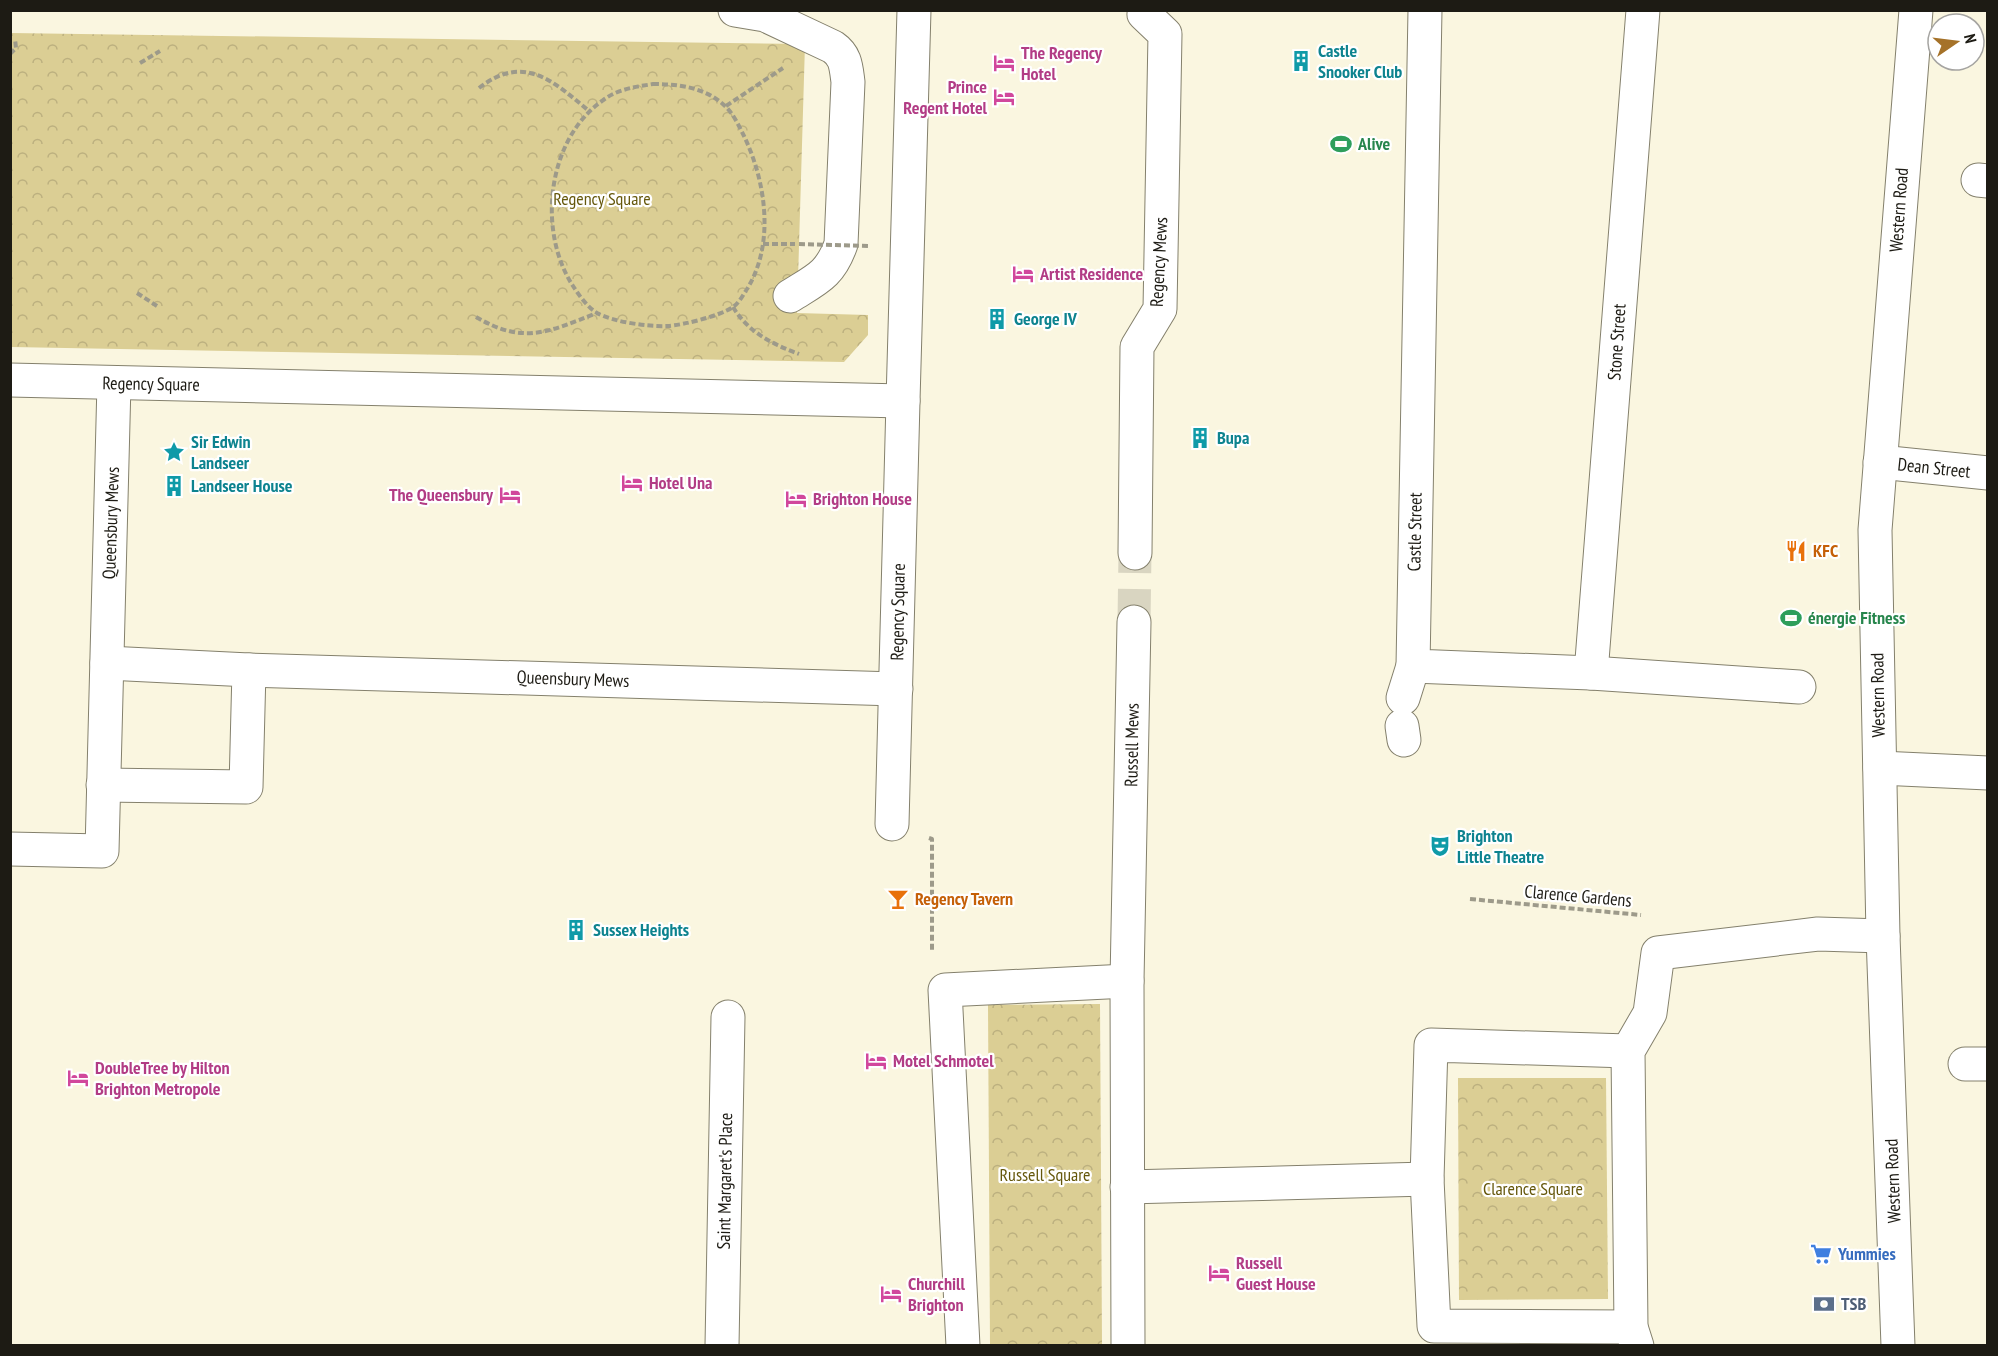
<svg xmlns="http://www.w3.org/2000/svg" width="1998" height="1356" viewBox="0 0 1998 1356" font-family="'PT Sans Narrow',sans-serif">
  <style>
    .park { fill: url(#park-crowns) }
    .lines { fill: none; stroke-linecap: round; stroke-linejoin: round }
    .minor-tunnel { stroke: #d9d5c1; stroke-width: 33; stroke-dasharray: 33 16; stroke-linecap: butt }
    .minor-casing { stroke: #84806c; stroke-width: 35 }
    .path { stroke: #9d9a8a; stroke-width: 4; stroke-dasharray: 6 3; stroke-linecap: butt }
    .minor { stroke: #fff; stroke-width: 33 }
    .path-bridge { stroke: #9d9a8a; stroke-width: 4; stroke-dasharray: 6 3; stroke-linecap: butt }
    .labels { text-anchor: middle; stroke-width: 4.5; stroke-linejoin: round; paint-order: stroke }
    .culture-label { font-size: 18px; font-weight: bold; fill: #0d838f; stroke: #fff; text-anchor: start }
    .hotel-label { font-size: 18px; font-weight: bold; fill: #b23c85; stroke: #fff; text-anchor: start }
    .leisure-label { font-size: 18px; font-weight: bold; fill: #27864d; stroke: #fff; text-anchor: start }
    .park-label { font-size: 18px; fill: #65570b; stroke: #fff }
    .street-label { font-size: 18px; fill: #1d1b14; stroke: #fff }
    .food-label { font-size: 18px; font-weight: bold; fill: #c56008; stroke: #fff; text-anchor: start }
    .shop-label { font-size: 18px; font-weight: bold; fill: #366cbe; stroke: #fff; text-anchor: start }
    .service-label { font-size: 18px; font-weight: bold; fill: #4e5e75; stroke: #fff; text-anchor: start }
  </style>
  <defs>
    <pattern id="park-crowns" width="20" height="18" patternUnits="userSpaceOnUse" patternTransform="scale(1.5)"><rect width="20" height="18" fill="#dbce94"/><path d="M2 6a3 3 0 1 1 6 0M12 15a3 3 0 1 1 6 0" fill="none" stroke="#bcb07f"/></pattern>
  </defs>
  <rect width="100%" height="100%" fill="#faf6e0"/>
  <!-- park -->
  <g class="park">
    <path d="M11 33 805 44 797 313 868 315V335L844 362 11 347Z"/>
    <path d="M1100 1004 1102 1345H990L988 1005Z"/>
    <path d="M1458 1078H1606L1608 1299 1459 1300Z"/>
  </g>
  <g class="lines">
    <!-- minor-tunnel -->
    <path class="minor-tunnel" d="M1134 622 1135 553"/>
    <defs>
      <g id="minor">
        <path d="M735 10 765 15 833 47C846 56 846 67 848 82L841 244C830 275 817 279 790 296"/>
        <path d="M1425 10 1413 666 1591 673 1799 687"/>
        <path d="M1978 180 1988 181"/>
        <path d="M10 380 903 401 914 10"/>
        <path d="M1880 462 1988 473"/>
        <path d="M1135 553 1137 347 1160 309 1165 34 1144 14 1145 10"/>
        <path d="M249 670 896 689"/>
        <path d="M1591 673 1643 10"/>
        <path d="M1403 698 1413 666"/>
        <path d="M1402 726 1404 740"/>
        <path d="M1880 768 1988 773"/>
        <path d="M103 785 246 787 249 670 107 663"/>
        <path d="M892 824 903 401"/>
        <path d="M10 849 102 851 114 383"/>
        <path d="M1628 1051 1431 1045 1427 1179 1434 1326 1631 1327"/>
        <path d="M1965 1064H1988"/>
        <path d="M1127 1187 1427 1179"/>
        <path d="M722 1346 728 1017"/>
        <path d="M963 1346 945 990 1127 981"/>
        <path d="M1128 1346 1127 981 1134 622"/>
        <path d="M1637 1346 1631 1327 1628 1051 1650 1013 1658 953 1818 934 1883 936"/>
        <path d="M1898 1346 1883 936 1875 530 1916 10"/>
      </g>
    </defs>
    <!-- minor casing -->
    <use href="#minor" class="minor-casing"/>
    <!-- path -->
    <g class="path">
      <path d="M10 54 16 48 15 39"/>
      <path d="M140 63 160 51"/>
      <path d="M653 84C678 84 705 87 725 106 733 113 739 126 744 136 766 182 775 244 747 289 743 295 739 303 733 307 720 316 683 325 668 326 649 327 613 322 597 313 587 307 579 295 573 286 537 231 547 140 602 101 617 89 635 87 653 84Z"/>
      <path d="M479 88C524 53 553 81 589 111"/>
      <path d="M726 106 783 68"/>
      <path d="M763 244H795"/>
      <path d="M137 293 157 306"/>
      <path d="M733 307C748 332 772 344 799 354"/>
      <path d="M476 317C524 345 548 332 597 313"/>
      <path d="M929 838 932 839V951"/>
      <path d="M1470 899 1641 915"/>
    </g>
    <!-- minor -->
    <use href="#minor" class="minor"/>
    <!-- path-bridge -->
    <path class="path-bridge" d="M799 244 870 246"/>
  </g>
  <!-- icons -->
  <defs>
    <symbol id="building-bare" viewBox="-9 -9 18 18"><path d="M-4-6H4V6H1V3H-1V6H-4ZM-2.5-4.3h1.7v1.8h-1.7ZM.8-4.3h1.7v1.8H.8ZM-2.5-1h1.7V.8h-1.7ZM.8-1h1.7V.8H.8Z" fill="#0f9aa8" stroke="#fff" stroke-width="2.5" paint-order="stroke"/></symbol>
    <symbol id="hotel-bare" viewBox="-9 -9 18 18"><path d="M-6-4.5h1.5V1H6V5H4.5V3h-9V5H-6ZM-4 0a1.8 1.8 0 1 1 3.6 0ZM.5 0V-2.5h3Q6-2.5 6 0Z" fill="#d1479c" stroke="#fff" stroke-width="2.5" paint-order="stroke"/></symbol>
    <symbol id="stadium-bare" viewBox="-9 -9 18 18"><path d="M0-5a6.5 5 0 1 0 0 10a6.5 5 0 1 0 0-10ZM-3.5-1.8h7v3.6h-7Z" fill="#2e9e5b" stroke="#fff" stroke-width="2.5" paint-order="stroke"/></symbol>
    <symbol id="sight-bare" viewBox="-9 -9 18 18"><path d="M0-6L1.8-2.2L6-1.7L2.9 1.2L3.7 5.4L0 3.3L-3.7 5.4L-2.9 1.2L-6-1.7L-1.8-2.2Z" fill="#0f9aa8" stroke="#fff" stroke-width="2.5" paint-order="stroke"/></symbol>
    <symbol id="restaurant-bare" viewBox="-9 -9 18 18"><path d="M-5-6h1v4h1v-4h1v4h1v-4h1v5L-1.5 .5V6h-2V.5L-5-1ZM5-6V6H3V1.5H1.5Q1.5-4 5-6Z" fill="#e8710a" stroke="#fff" stroke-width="2.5" paint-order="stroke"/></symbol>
    <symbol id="theatre-bare" viewBox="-9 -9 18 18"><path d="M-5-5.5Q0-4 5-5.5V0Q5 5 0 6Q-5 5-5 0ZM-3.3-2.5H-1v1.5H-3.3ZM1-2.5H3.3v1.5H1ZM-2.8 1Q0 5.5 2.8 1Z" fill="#0f9aa8" stroke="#fff" stroke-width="2.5" paint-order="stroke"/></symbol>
    <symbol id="bar-bare" viewBox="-9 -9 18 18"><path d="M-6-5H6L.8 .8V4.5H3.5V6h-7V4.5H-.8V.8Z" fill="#e8710a" stroke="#fff" stroke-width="2.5" paint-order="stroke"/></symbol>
    <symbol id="supermarket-bare" viewBox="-9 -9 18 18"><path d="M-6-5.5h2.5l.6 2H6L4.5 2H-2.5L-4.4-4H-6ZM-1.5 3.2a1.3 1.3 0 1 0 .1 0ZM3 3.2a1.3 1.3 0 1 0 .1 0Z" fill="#3f7fe0" stroke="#fff" stroke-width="2.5" paint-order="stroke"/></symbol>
    <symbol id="bank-bare" viewBox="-9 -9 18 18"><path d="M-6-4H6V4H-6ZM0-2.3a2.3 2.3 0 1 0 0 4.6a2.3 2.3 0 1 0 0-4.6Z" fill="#5c6f8a" stroke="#fff" stroke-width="2.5" paint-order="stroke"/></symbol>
  </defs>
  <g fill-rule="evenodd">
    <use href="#building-bare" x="1286" y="46" width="30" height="30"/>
    <use href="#hotel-bare" x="989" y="48" width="30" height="30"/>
    <use href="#hotel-bare" x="989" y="82" width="30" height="30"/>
    <use href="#stadium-bare" x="1326" y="129" width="30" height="30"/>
    <use href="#hotel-bare" x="1008" y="259" width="30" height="30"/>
    <use href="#building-bare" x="982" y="304" width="30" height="30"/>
    <use href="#building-bare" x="1185" y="423" width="30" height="30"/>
    <use href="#sight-bare" x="159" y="437" width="30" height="30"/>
    <use href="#hotel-bare" x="617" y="468" width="30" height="30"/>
    <use href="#building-bare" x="159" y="471" width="30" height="30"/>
    <use href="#hotel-bare" x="495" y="480" width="30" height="30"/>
    <use href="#hotel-bare" x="781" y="484" width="30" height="30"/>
    <use href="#restaurant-bare" x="1781" y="536" width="30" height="30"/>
    <use href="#stadium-bare" x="1776" y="603" width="30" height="30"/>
    <use href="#theatre-bare" x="1425" y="831" width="30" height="30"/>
    <use href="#bar-bare" x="883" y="884" width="30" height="30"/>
    <use href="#building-bare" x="561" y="915" width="30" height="30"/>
    <use href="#hotel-bare" x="861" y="1046" width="30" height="30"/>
    <use href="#hotel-bare" x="63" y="1063" width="30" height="30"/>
    <use href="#supermarket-bare" x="1806" y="1239" width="30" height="30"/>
    <use href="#hotel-bare" x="1204" y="1258" width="30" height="30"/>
    <use href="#hotel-bare" x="876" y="1279" width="30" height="30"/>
    <use href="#bank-bare" x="1809" y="1289" width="30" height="30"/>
  </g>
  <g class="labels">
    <!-- culture labels -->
    <g class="culture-label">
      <text x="1318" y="57">Castle<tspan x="1318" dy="21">Snooker Club</tspan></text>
      <text x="1014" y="325">George IV</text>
      <text x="1217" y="444">Bupa</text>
      <text x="191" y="448">Sir Edwin<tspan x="191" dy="21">Landseer</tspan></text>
      <text x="191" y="492">Landseer House</text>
      <text x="1457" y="842">Brighton<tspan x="1457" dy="21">Little Theatre</tspan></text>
      <text x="593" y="936">Sussex Heights</text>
    </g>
    <!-- hotel labels -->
    <g class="hotel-label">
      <text x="1021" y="59">The Regency<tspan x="1021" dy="21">Hotel</tspan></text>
      <text x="987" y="93" text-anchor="end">Prince<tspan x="987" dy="21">Regent Hotel</tspan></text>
      <text x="1040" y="280">Artist Residence</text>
      <text x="649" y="489">Hotel Una</text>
      <text x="493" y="501" text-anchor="end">The Queensbury</text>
      <text x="813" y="505">Brighton House</text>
      <text x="893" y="1067">Motel Schmotel</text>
      <text x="95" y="1074">DoubleTree by Hilton<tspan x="95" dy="21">Brighton Metropole</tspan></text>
      <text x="1236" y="1269">Russell<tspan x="1236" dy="21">Guest House</tspan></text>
      <text x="908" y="1290">Churchill<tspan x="908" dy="21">Brighton</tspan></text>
    </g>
    <!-- leisure labels -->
    <g class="leisure-label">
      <text x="1358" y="150">Alive</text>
      <text x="1808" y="624">énergie Fitness</text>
    </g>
    <!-- park labels -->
    <g class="park-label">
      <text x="602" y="205">Regency Square</text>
      <text x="1045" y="1181">Russell Square</text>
      <text x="1533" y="1195">Clarence Square</text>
    </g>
    <!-- street labels -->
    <g class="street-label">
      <text transform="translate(1899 210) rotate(-86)" y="6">Western Road</text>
      <text transform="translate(1159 262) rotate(-87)" y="6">Regency Mews</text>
      <text transform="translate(1617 342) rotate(-86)" y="6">Stone Street</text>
      <text transform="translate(151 384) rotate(1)" y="6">Regency Square</text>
      <text transform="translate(1934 468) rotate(6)" y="6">Dean Street</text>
      <text transform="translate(111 523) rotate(-88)" y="6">Queensbury Mews</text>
      <text transform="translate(1415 532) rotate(-89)" y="6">Castle Street</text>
      <text transform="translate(898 612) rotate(-89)" y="6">Regency Square</text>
      <text transform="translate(573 679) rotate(2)" y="6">Queensbury Mews</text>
      <text transform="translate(1878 695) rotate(-91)" y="6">Western Road</text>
      <text transform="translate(1132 745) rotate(-89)" y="6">Russell Mews</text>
      <text transform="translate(1578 896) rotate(5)" y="6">Clarence Gardens</text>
      <text transform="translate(725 1181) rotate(-89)" y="6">Saint Margaret's Place</text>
      <text transform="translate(1893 1181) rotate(-92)" y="6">Western Road</text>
    </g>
    <!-- food labels -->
    <g class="food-label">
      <text x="1813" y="557">KFC</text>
      <text x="915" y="905">Regency Tavern</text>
    </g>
    <!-- shop labels -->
    <g class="shop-label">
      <text x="1838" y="1260">Yummies</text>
    </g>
    <!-- service labels -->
    <g class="service-label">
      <text x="1841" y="1310">TSB</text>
    </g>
  </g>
  <!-- border -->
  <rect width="1998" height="1356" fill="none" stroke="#1d1b14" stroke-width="24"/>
  <!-- north arrow -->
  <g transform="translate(1956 42) rotate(76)"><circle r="28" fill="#ffffff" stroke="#a5a4a1" stroke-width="1.5"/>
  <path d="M0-4.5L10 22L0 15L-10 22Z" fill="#a57229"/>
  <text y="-9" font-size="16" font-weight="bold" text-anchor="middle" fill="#1d1b14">N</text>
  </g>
</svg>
